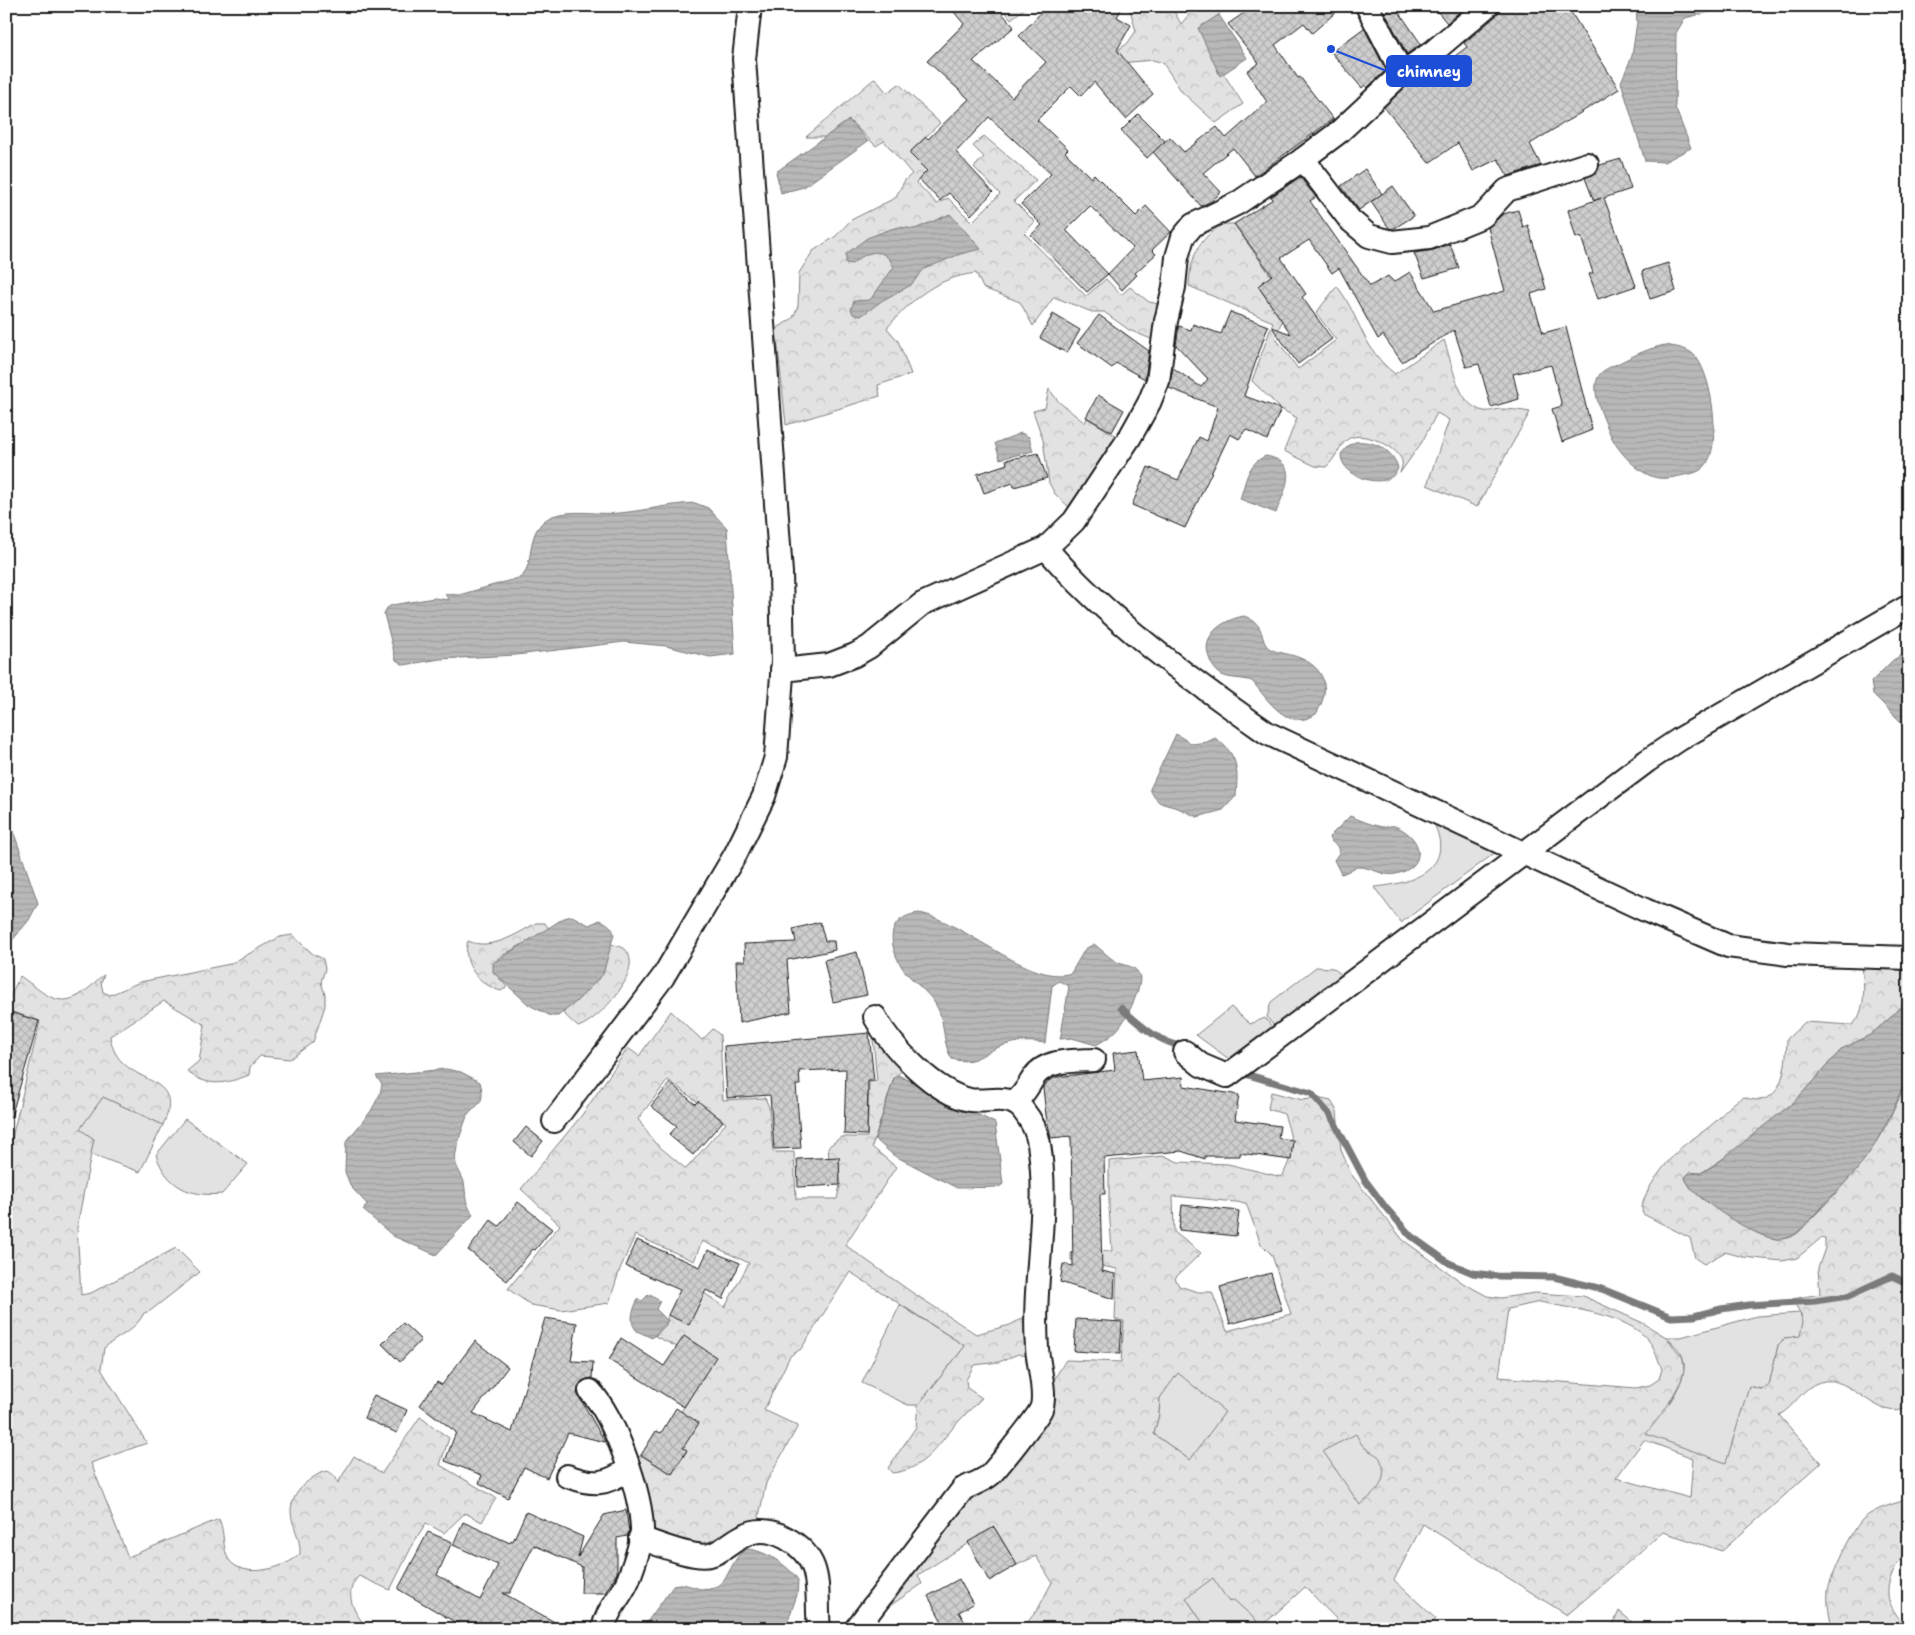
<svg xmlns="http://www.w3.org/2000/svg" width="1915" height="1635" viewBox="0 0 1915 1635" font-family="'Shantell Sans',sans-serif">
  <style>
    .forest { fill: url(#forest-crowns); stroke: #7f7f7f; fill-rule: evenodd }
    .garden { fill: #e2e2e2; stroke: #7f7f7f }
    .water { fill: url(#water-rules); stroke: #7a7a7a }
    .lines { fill: none; stroke-linecap: round; stroke-linejoin: round }
    .stream { stroke: #7a7a7a; stroke-width: 7 }
    .building { fill: url(#building-cross-hatch); stroke: #1c1c1c; fill-rule: evenodd }
    .minor-casing { stroke: #1c1c1c; stroke-width: 26 }
    .minor { stroke: #fff; stroke-width: 22 }
    .leader { fill: none; stroke: #1d4ed8; stroke-width: 2 }
    .callout-dot { fill: #1d4ed8; stroke: #fff; stroke-width: 2 }
    .callout { fill: #1d4ed8; stroke: #1d4ed8; stroke-width: 2 }
    .callout-label { font-size: 15px; text-anchor: middle; font-weight: bold; fill: #fff }
  </style>
  <defs>
    <pattern id="forest-crowns" width="20" height="18" patternUnits="userSpaceOnUse" patternTransform="scale(1.25)"><rect width="20" height="18" fill="#e2e2e2"/><path d="M2 6a3 3 0 1 1 6 0M12 15a3 3 0 1 1 6 0" fill="none" stroke="#c1c1c1"/></pattern>
    <pattern id="water-rules" width="6" height="5" patternUnits="userSpaceOnUse" patternTransform="scale(1.25)"><rect width="6" height="5" fill="#b8b8b8"/><path d="M0 2.5h6" fill="none" stroke="#9e9e9e"/></pattern>
    <pattern id="building-cross-hatch" width="8" height="8" patternUnits="userSpaceOnUse" patternTransform="scale(1.25)"><rect width="8" height="8" fill="#cecece"/><path d="M0 0l8 8M0 8l8-8" fill="none" stroke="#b0b0b0"/></pattern>
  </defs>
  <rect width="100%" height="100%" fill="#fff"/>
  <filter id="ink" filterUnits="userSpaceOnUse"><feTurbulence type="fractalNoise" baseFrequency=".02" numOctaves="2"/><feDisplacementMap in="SourceGraphic" scale="10" xChannelSelector="R" yChannelSelector="G"/><feConvolveMatrix kernelMatrix="1 2 1 2 8 2 1 2 1" color-interpolation-filters="sRGB"/></filter>
  <g filter="url(#ink)">
    <!-- forest -->
    <g class="forest">
      <path d="M1001 6H1028L1011 19Z"/>
      <path d="M1129 6H1140L1142 10 1149 6H1171L1181 24 1196 6H1222L1219 15 1199 28 1221 75 1223 73 1243 104 1216 123 1182 92 1163 63 1153 60 1120 63 1119 49 1127 44 1136 31Z"/>
      <path d="M875 78 887 93 899 84 940 123 909 153 927 171 916 182 937 204 948 198 972 222 1000 194 974 167 984 157 973 146 984 136 1036 180 1014 201 1035 222 1024 233 1086 296 1106 279 1121 295 1130 287 1149 302 1164 305 1156 341 1129 330 1104 312H1092L1054 297 1033 326 1020 302 983 288 976 273C936 278 913 298 887 328L898 341 911 374 878 385 880 396 786 425 776 329 793 318 798 306 799 273 813 251 836 236 851 220 895 198 905 180 912 174 884 141 876 146 849 120 826 137H806Z"/>
      <path d="M1223 224H1234L1271 276 1258 286 1282 321 1275 337 1298 369 1336 340 1316 313 1337 286C1361 318 1361 347 1395 374L1444 340C1452 361 1457 407 1484 411 1489 412 1494 410 1499 409 1510 409 1519 410 1530 412L1477 507 1427 485 1449 420 1437 413 1422 442 1400 473C1401 469 1403 465 1402 461 1398 446 1362 430 1348 439 1339 445 1336 459 1326 467L1315 466 1284 451 1297 418 1281 409 1252 381 1273 322 1189 286C1190 258 1198 239 1223 224Z"/>
      <path d="M1049 389 1059 402 1085 423 1087 418 1123 440 1070 508 1055 494 1049 483 1043 440 1033 411 1045 408Z"/>
      <path d="M536 923H545L549 929 498 958 494 972 507 987 501 991C480 985 461 965 468 941 491 951 517 934 536 923Z"/>
      <path d="M292 935 313 954 323 959 325 969 321 982 325 994V1006L313 1042 290 1059 260 1056 250 1067 249 1075C226 1084 207 1088 187 1071L199 1061 205 1025 164 1001 110 1036C117 1090 189 1068 163 1125L103 1097 81 1129 94 1139 77 1227 81 1295 91 1293 176 1248 200 1272 150 1311 144 1313C136 1330 118 1336 104 1348L101 1369 147 1443 91 1463 128 1557 219 1519C225 1532 222 1549 229 1560 244 1580 286 1568 300 1554 301 1537 292 1527 291 1512 290 1494 311 1474 328 1471L335 1476 338 1483 354 1456 382 1473 420 1417 449 1438 440 1465 496 1498 482 1522 465 1513 444 1533 426 1523 415 1540 390 1590 359 1576C342 1592 354 1615 369 1629H6V1539L10 1530 6 1514V1163L40 1021 6 1010V1005L20 976C46 994 60 1013 89 988 94 984 98 978 104 975L101 982 103 992 110 995 140 982 230 964 280 937Z"/>
      <path d="M610 944C615 945 621 946 625 949 646 971 598 1021 578 1027L563 1013 603 974Z"/>
      <path d="M1862 966 1909 967V991L1901 1006 1889 1019 1870 1035 1842 1049 1795 1101 1739 1148 1701 1173 1690 1172 1685 1178C1692 1196 1716 1208 1731 1217 1747 1228 1771 1245 1791 1237 1801 1233 1808 1221 1816 1214 1857 1172 1895 1126 1909 1067V1146L1905 1165 1909 1184V1407C1877 1425 1851 1372 1820 1382 1802 1387 1794 1408 1779 1415L1821 1463 1722 1551 1663 1532 1567 1615 1423 1524 1394 1580 1436 1619 1426 1629H1346L1305 1587 1262 1626 1264 1629H1248L1257 1621 1229 1602 1186 1598 1207 1629H1022L1038 1609 1052 1582 1036 1556 1017 1565 994 1527 918 1575 922 1584 875 1616 1051 1384 1066 1360 1121 1362 1124 1321 1115 1320 1117 1269 1071 1260V1253L1112 1251 1109 1208V1161L1165 1156 1178 1162 1228 1164 1282 1177C1295 1151 1293 1141 1284 1114L1268 1109 1271 1092 1303 1100 1317 1098 1331 1101 1337 1111 1341 1150 1351 1174 1403 1240 1463 1283 1487 1296 1501 1298 1535 1293 1583 1296 1643 1323 1666 1337 1683 1358 1684 1370 1681 1381 1669 1403 1749 1386 1761 1389 1769 1385 1778 1345 1785 1338 1800 1335 1802 1316 1792 1299 1820 1294 1818 1268 1825 1248V1239L1821 1238 1797 1258 1782 1261 1743 1257 1725 1252 1704 1264 1695 1258 1690 1238 1643 1214C1636 1198 1670 1157 1683 1146 1694 1137 1707 1130 1717 1120 1726 1111 1731 1103 1744 1097 1783 1112 1786 1066 1787 1039L1805 1022 1852 1025C1867 1012 1864 984 1862 966ZM1173 1196 1246 1203 1261 1244 1272 1255 1291 1314 1227 1331 1212 1292H1198L1179 1286 1175 1278 1201 1253 1174 1232ZM1540 1302C1571 1309 1628 1314 1649 1341 1655 1348 1658 1360 1662 1369L1659 1379 1650 1385 1636 1388 1499 1377 1508 1309ZM1160 1398 1190 1460 1154 1434 1159 1415ZM1644 1440 1693 1458 1690 1498 1616 1478ZM1361 1444 1373 1455 1323 1451Z"/>
      <path d="M671 1011 702 1040 713 1029 720 1035 723 1100 765 1098 769 1107 773 1152H794L796 1199H837L840 1185 839 1157 829 1158 828 1147 841 1137H867L869 1082 877 1081 873 1039 877 1033 905 1068 894 1078 872 1147 896 1167 845 1245 910 1291 976 1334 1010 1325 1033 1313 1031 1357 1018 1354 999 1362 974 1365 966 1380 967 1388 982 1398C972 1408 961 1418 952 1429 934 1450 922 1470 892 1473L888 1468 916 1427 918 1405 965 1346 850 1272 801 1349 790 1356 764 1410 798 1426 766 1483 759 1516 764 1527 712 1549 646 1535 633 1462 641 1455 672 1474 687 1451 683 1448 681 1412 715 1357 677 1347 655 1336 666 1325 668 1315 702 1297 704 1293 725 1307 749 1263 702 1241 694 1261 635 1235 620 1269 609 1303 561 1310 531 1305 508 1289 560 1225 521 1189 582 1115 628 1048 639 1056ZM668 1080 726 1123 686 1169 654 1142 638 1119Z"/>
      <path d="M1909 1499V1549C1898 1560 1887 1578 1888 1594 1888 1606 1900 1619 1907 1629H1833C1829 1617 1827 1604 1828 1591 1830 1577 1853 1528 1863 1519 1875 1508 1894 1504 1909 1499Z"/>
      <path d="M1619 1611 1640 1629H1611Z"/>
    </g>
    <!-- garden -->
    <g class="garden">
      <path d="M1433 822 1500 849 1401 923 1374 887C1412 884 1457 869 1433 822Z"/>
      <path d="M1316 967 1333 968 1342 975 1281 1024 1273 1025 1267 1017 1271 1002Z"/>
      <path d="M1231 1007 1250 1024 1265 1018 1275 1031 1233 1062 1196 1035Z"/>
      <path d="M103 1097 163 1125 140 1172 91 1154 94 1139 80 1129Z"/>
      <path d="M185 1119 248 1164 222 1194C190 1197 167 1187 156 1155Z"/>
      <path d="M900 1305 965 1346 918 1405H908L862 1383Z"/>
      <path d="M1800 1313 1803 1322 1800 1336 1785 1338 1778 1345 1769 1385 1761 1389 1749 1386 1726 1463 1646 1434C1659 1417 1691 1381 1683 1358 1681 1350 1672 1343 1666 1337H1681L1757 1316Z"/>
      <path d="M1178 1373 1225 1412 1190 1460 1154 1434 1159 1415 1160 1398Z"/>
      <path d="M1356 1434C1364 1450 1364 1447 1378 1456 1380 1457 1382 1464 1383 1466 1386 1486 1373 1494 1360 1505L1323 1451Z"/>
      <path d="M1213 1578 1229 1602 1234 1600 1257 1621 1248 1629H1207L1186 1598Z"/>
    </g>
    <!-- water -->
    <g class="water">
      <path d="M1636 6H1734L1685 18 1676 33 1675 107 1691 148 1664 162 1645 161 1621 82 1632 56 1637 22Z"/>
      <path d="M1219 15 1247 58 1220 76 1198 28Z"/>
      <path d="M849 120 868 141 804 187 781 193 776 172Z"/>
      <path d="M950 214 981 249 960 254 924 269 911 285 883 300 861 316 853 314 851 309 854 301 870 300 894 267C884 245 867 251 852 264L846 263V254L867 238 891 229 899 227 915 229Z"/>
      <path d="M1665 345C1676 347 1689 348 1696 357 1712 377 1721 441 1707 463 1703 471 1693 474 1684 475 1676 477 1663 480 1654 477 1637 472 1618 451 1611 436 1605 421 1588 389 1600 374 1605 368 1616 365 1623 361 1637 354 1650 348 1665 345Z"/>
      <path d="M1021 433 1029 437 1033 451 1000 459 995 443Z"/>
      <path d="M1355 442C1373 440 1393 449 1398 468 1390 493 1340 478 1341 454L1348 446Z"/>
      <path d="M1266 456C1302 463 1284 490 1276 513L1240 499C1246 482 1247 463 1266 456Z"/>
      <path d="M695 503 708 508 727 528 735 654 710 657 666 646 624 642 516 655 440 659 404 665 396 660 384 614 387 608 392 605 434 598 449 600 445 594 459 595 522 577C534 562 527 539 541 524 546 518 554 515 561 514 580 510 600 515 619 513 644 511 669 504 695 503Z"/>
      <path d="M1244 616C1267 624 1259 641 1269 648 1274 652 1284 653 1291 655 1322 663 1334 685 1316 714 1288 733 1268 700 1252 681 1243 678 1230 679 1222 675 1216 672 1212 665 1210 660 1199 636 1222 620 1244 616Z"/>
      <path d="M1909 651V730L1873 694 1871 682 1893 660Z"/>
      <path d="M1176 734 1192 744 1207 742 1215 738C1239 755 1238 769 1236 796L1223 810 1197 817C1190 814 1182 809 1174 807 1160 803 1157 804 1150 789Z"/>
      <path d="M6 810 38 903 29 920 6 948Z"/>
      <path d="M1350 816C1360 820 1371 825 1382 827 1388 827 1392 824 1397 827 1423 838 1428 867 1396 874 1383 877 1372 867 1359 867 1352 867 1348 873 1341 874L1334 860 1339 853V848L1330 840 1329 837Z"/>
      <path d="M919 913C962 920 1031 987 1071 973L1085 949 1094 944C1102 950 1110 959 1119 963 1127 966 1135 966 1139 974 1144 984 1127 1017 1121 1025 1115 1034 1105 1040 1096 1045L1072 1038 1060 1039 1061 1035 1069 986 1059 981 1052 986 1045 1043C1031 1041 1018 1041 1005 1045 983 1051 977 1066 952 1059 943 1045 945 1027 939 1011 931 991 910 982 900 964 887 940 888 917 919 913Z"/>
      <path d="M572 916 589 925 600 920C607 923 612 926 614 934L603 974 576 1002 558 1016H551L529 1005 493 972V963L564 918Z"/>
      <path d="M1909 991V1069L1895 1106 1874 1146 1857 1170 1798 1232C1792 1236 1785 1240 1777 1239 1756 1238 1692 1198 1685 1178L1688 1174 1701 1173 1715 1165 1795 1101 1842 1049 1870 1035 1889 1019 1901 1006Z"/>
      <path d="M446 1069 461 1072 480 1082C488 1110 470 1104 466 1119 462 1130 453 1154 456 1164 458 1171 462 1175 464 1182 467 1199 463 1198 473 1215L436 1255 393 1236 363 1210 367 1204 351 1187 345 1172 346 1142 371 1111 380 1094 382 1084 376 1076Z"/>
      <path d="M898 1075 995 1123 1003 1184 999 1187 957 1188 893 1155 875 1139 894 1078Z"/>
      <path d="M649 1294 660 1301 656 1309 668 1321 652 1338 637 1331C628 1321 633 1310 638 1299L642 1301Z"/>
      <path d="M747 1549C765 1550 789 1566 798 1580L797 1595 785 1629H639L644 1626 674 1585C686 1580 700 1594 713 1588 731 1581 731 1556 747 1549Z"/>
    </g>
    <g class="lines">
      <!-- stream -->
      <g class="stream">
        <path d="M1121 1008C1141 1026 1158 1042 1185 1047"/>
        <path d="M1238 1072 1311 1093 1331 1116 1365 1180 1386 1208 1411 1236 1449 1263 1473 1273 1497 1276 1554 1277 1602 1289 1671 1317 1694 1316 1721 1309 1749 1305 1815 1301 1848 1296 1892 1276 1909 1284"/>
      </g>
    </g>
    <!-- building -->
    <g class="building">
      <path d="M949 6H996L1014 27 973 61 1012 97 1046 62 1019 36 1047 6H1123L1117 17 1131 25 1117 50 1153 94 1126 119 1094 82 1081 96 1071 86 1037 120 1068 149 1065 152 1091 178 1094 174 1136 216 1146 206 1171 232 1152 250 1156 254 1135 273 1137 275 1122 290 1108 274 1087 292 1031 235 1042 225 1021 204 1051 174 989 117 956 152 993 192 971 215 949 193 940 201 919 179 927 171 909 153 926 137 928 139 969 99 927 61 964 24ZM1090 206 1133 248 1108 274 1066 230Z"/>
      <path d="M1254 6H1343L1312 33 1304 23 1275 45 1298 78 1300 77 1333 119 1255 176 1233 148 1203 173 1221 192 1212 201 1201 206 1153 152 1170 137 1184 152 1217 127 1226 138 1267 102 1247 71 1259 63 1228 24Z"/>
      <path d="M1395 6 1421 44 1407 54 1385 13Z"/>
      <path d="M1433 6H1466L1447 23Z"/>
      <path d="M1501 6H1567L1619 89 1530 144 1541 165 1508 176 1498 159 1473 171 1458 143 1429 163 1384 107 1410 83 1437 65 1439 68 1467 47 1464 43 1496 16Z"/>
      <path d="M1364 28 1386 70 1367 88 1365 85 1362 88 1331 52Z"/>
      <path d="M1138 114 1165 141 1147 158 1121 131Z"/>
      <path d="M1621 159 1631 189 1604 198 1636 286 1598 299 1589 274 1593 273 1581 237 1576 238 1568 210 1601 198 1594 201 1585 178 1596 173 1600 165Z"/>
      <path d="M1365 169 1382 194 1359 210 1341 186Z"/>
      <path d="M1300 177 1316 197 1310 201 1370 286 1388 276 1394 282 1410 272 1434 311 1505 291 1488 228 1503 214 1518 210 1523 227 1528 225 1546 289 1531 294 1543 333 1566 327 1592 430 1562 442 1552 409 1562 406 1551 365 1513 374 1519 399 1491 407 1479 364 1466 367 1454 330 1402 362 1383 335 1378 339 1339 268 1332 273 1309 240 1281 258 1306 294 1302 297 1332 339 1298 364 1272 327 1291 334 1258 286 1272 275 1234 224 1273 199 1271 197Z"/>
      <path d="M1393 186 1414 216 1393 229 1389 228 1371 202Z"/>
      <path d="M1450 244 1459 268 1424 278 1414 253 1434 250Z"/>
      <path d="M1668 263 1676 291 1650 299 1642 271Z"/>
      <path d="M1230 312 1268 326 1244 396 1281 409 1267 440 1246 429 1239 439 1230 434 1185 528 1132 505 1148 467 1178 480 1199 437 1207 441 1218 407 1169 388 1173 368 1201 387 1208 379 1176 345 1179 326 1191 330 1193 324 1221 334Z"/>
      <path d="M1053 314 1080 330 1067 353 1040 338Z"/>
      <path d="M1099 315 1149 351 1145 379 1116 363 1112 368 1077 343Z"/>
      <path d="M1098 395 1124 410 1112 432 1086 417Z"/>
      <path d="M1038 453 1047 478 1014 487 1013 483 984 493 977 474 1007 464 1006 460Z"/>
      <path d="M820 922 825 941H834L835 950 787 960 791 1012 739 1023 736 961H745L744 944 796 942 793 929Z"/>
      <path d="M857 952 867 995 833 1002 824 960Z"/>
      <path d="M6 1011 39 1021 11 1117 6 1116Z"/>
      <path d="M869 1033 874 1081H868L867 1135 844 1134 846 1069 799 1071 800 1085H796L801 1148 774 1149 770 1095 727 1098 724 1046Z"/>
      <path d="M1138 1050 1142 1081 1183 1077 1184 1086 1239 1095 1235 1120 1280 1126 1278 1138 1293 1140 1291 1160 1240 1153V1156H1205V1159L1181 1151 1104 1158 1105 1194H1100L1102 1271 1115 1274 1114 1299 1060 1282 1063 1264 1073 1266 1071 1136 1051 1138 1046 1115 1043 1088 1048 1081 1057 1077 1115 1070 1113 1053Z"/>
      <path d="M670 1083 695 1104 698 1101 723 1121 693 1155 669 1135 677 1126 651 1106Z"/>
      <path d="M526 1127 543 1141 531 1156 514 1142Z"/>
      <path d="M839 1157 840 1185 798 1187 797 1159Z"/>
      <path d="M518 1202 552 1229 535 1250 533 1249 507 1281 468 1250 491 1220 499 1226Z"/>
      <path d="M1182 1205 1239 1211 1236 1236 1179 1230Z"/>
      <path d="M637 1240 700 1267 708 1250 740 1263 723 1299 706 1290 689 1325 668 1315 680 1290 626 1266Z"/>
      <path d="M1271 1273 1282 1310 1230 1324 1220 1287Z"/>
      <path d="M545 1318 577 1323 571 1361 593 1362 592 1378 582 1381 577 1393 605 1442 568 1433 547 1478 524 1467 508 1498 479 1483 482 1475 445 1461 456 1432 420 1405 437 1382 442 1385 475 1341 508 1367 473 1413 512 1432Z"/>
      <path d="M1076 1319 1122 1322 1120 1354 1074 1351Z"/>
      <path d="M403 1323 421 1340 400 1362 382 1344Z"/>
      <path d="M684 1336 716 1357 684 1407 609 1360 621 1338 664 1366Z"/>
      <path d="M374 1395 407 1410 397 1433 364 1418Z"/>
      <path d="M676 1408 699 1423 683 1448 687 1450 672 1474 641 1455 656 1431 661 1433Z"/>
      <path d="M626 1510 629 1532 627 1536 617 1538V1573L605 1593H581L582 1567 534 1545 510 1593H503L567 1629H467L398 1589 428 1532 452 1542 437 1575 480 1600 498 1565 453 1545 463 1522 510 1543 511 1540 513 1541 526 1512 583 1537 578 1557 604 1515Z"/>
      <path d="M994 1527 1017 1565 989 1581 968 1542Z"/>
      <path d="M959 1579 973 1604 959 1612 969 1629H946L928 1596Z"/>
    </g>
    <g class="lines">
      <defs>
        <g id="minor">
          <path d="M1367 6 1402 73"/>
          <path d="M1303 159 1350 220 1369 236 1392 242 1429 238 1483 216 1507 190 1587 164"/>
          <path d="M1046 548C1104 617 1193 681 1267 733L1645 910 1728 946 1788 954 1909 958"/>
          <path d="M782 670 829 665 855 655 869 647 922 604 1046 548 1074 521 1130 437 1149 403 1158 381 1166 321 1174 287 1177 257 1183 237 1193 225 1238 203 1299 162 1339 132 1402 73 1434 51 1487 6"/>
          <path d="M1185 1052 1201 1065 1227 1076 1647 761 1680 739 1909 606"/>
          <path d="M1015 1102C1024 1095 1028 1086 1034 1077 1046 1059 1075 1061 1094 1060"/>
          <path d="M554 1121 663 977 735 855 764 796 776 757 783 661 781 573 744 59 750 6"/>
          <path d="M590 1391C615 1417 641 1493 642 1529 642 1545 634 1563 629 1578 622 1596 607 1609 603 1629"/>
          <path d="M567 1476C592 1485 606 1486 628 1469"/>
          <path d="M640 1538C658 1544 693 1559 710 1555 726 1551 734 1537 753 1532 765 1529 777 1533 786 1538 826 1560 815 1591 819 1629"/>
          <path d="M856 1629 963 1489C971 1485 983 1481 990 1475 998 1467 1037 1418 1041 1409 1047 1395 1038 1364 1037 1348 1032 1281 1050 1212 1039 1144 1037 1131 1031 1120 1023 1110 1009 1093 989 1103 970 1100 935 1093 891 1047 875 1017"/>
        </g>
      </defs>
      <!-- minor casing -->
      <use href="#minor" class="minor-casing"/>
      <!-- minor -->
      <use href="#minor" class="minor"/>
    </g>
  </g>
  <!-- callouts -->
  <path class="leader" d="M1331 49L1387 71"/>
  <circle class="callout-dot" cx="1331" cy="49" r="5"/>
  <rect class="callout" x="1387" y="56" width="84" height="30" rx="5"/>
  <g class="callout-label">
    <text x="1429" y="77">chimney</text>
  </g>
  <!-- margin -->
  <rect width="1915" height="1635" fill="none" stroke="#fff" stroke-width="25"/>
  <rect x="12" y="12" width="1890" height="1610" fill="none" stroke="#1c1c1c" stroke-width="2" filter="url(#ink)"/>
</svg>
